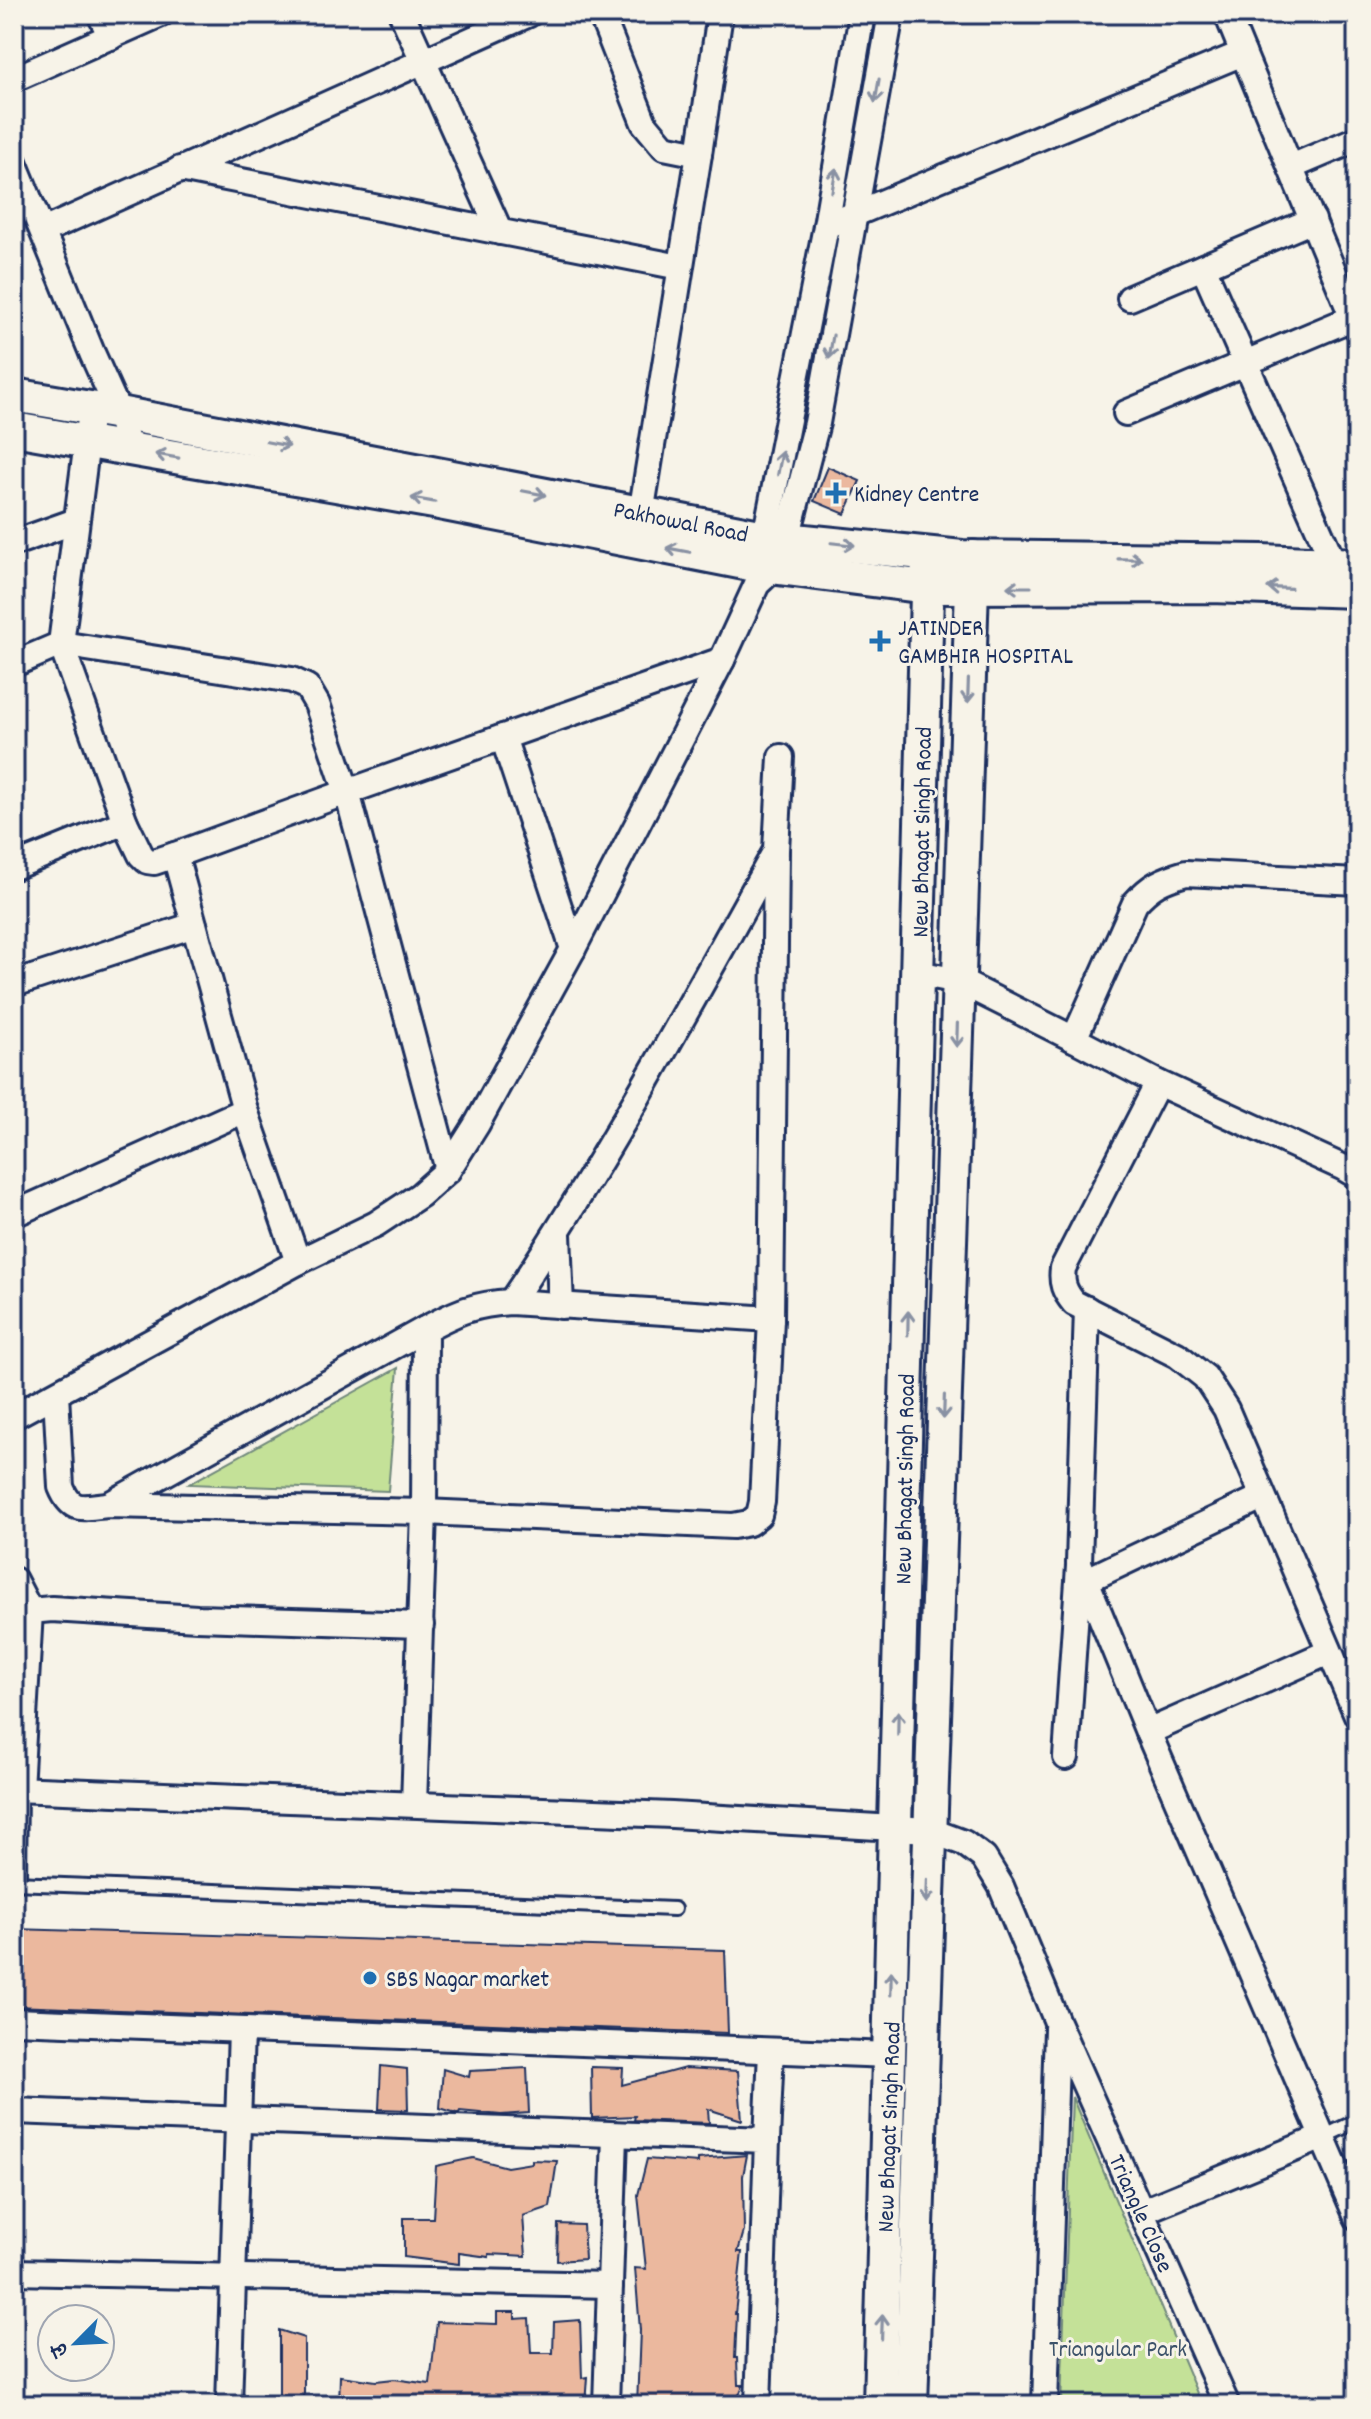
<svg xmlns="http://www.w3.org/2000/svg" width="1371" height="2419" viewBox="0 0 1371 2419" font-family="Dekko,'Playpen Sans Deva',sans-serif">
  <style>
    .green { fill: #c4e198; stroke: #70887b; stroke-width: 2 }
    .building { fill: #ebb89e; stroke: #1b2f5e; stroke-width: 2 }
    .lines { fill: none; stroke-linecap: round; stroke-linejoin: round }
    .lane-casing { stroke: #1b2f5e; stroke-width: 18 }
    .street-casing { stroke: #1b2f5e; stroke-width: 30 }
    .secondary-casing { stroke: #1b2f5e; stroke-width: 38 }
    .lane { stroke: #f7f3e8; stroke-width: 12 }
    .street { stroke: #f7f3e8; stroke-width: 24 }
    .secondary { stroke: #f7f3e8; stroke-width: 32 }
    .oneway { stroke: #8991a3 }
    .poi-dot { fill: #1f6fb2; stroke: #f7f3e8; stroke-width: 3 }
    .labels { text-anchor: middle; stroke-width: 6; stroke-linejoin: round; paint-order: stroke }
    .poi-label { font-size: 24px; fill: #1b2f5e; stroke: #f7f3e8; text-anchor: start }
    .street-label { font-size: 24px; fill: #1b2f5e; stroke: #f7f3e8 }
    .park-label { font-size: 24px; fill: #3d536a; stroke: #f7f3e8 }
  </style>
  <rect width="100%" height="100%" fill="#f7f3e8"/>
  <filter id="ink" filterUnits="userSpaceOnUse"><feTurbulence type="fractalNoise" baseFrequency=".0125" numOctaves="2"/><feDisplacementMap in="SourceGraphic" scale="16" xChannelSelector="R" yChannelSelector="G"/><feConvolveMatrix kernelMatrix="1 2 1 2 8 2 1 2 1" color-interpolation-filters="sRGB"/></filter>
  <g filter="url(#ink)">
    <!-- green -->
    <g class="green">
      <path d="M398 1368 388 1491 189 1484Z"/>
      <path d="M1072 2097 1202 2405H1061Z"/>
    </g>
    <!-- building -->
    <g class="building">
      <path d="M828 467 860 481 845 514 814 501Z"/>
      <path d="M14 1929 725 1950 728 2033 14 2006Z"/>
      <path d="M381 2066 407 2069 408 2110 379 2109Z"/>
      <path d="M591 2067 623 2068 622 2085 685 2068 738 2071 742 2120 708 2109 709 2123 634 2120 635 2116 592 2118Z"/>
      <path d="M527 2068 529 2113 501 2115 460 2111 459 2113H456L440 2108 443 2069 469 2077 470 2071Z"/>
      <path d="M747 2155 743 2176 744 2231 738 2252H742L735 2314H737L735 2358H737L738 2385H743L735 2405H637L640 2330 635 2268 646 2269 638 2195 647 2159 698 2163V2159Z"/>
      <path d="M473 2158 507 2167 532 2163V2160L557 2161 550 2207 523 2216 526 2256 489 2254V2257L459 2253V2264L404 2257V2218H433L436 2166Z"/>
      <path d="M558 2224 583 2225 585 2259 557 2261Z"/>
      <path d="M497 2312H515V2319L529 2318 531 2353H553L554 2322 580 2320 582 2378 587 2377 585 2405H339L340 2376 376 2381 394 2379 430 2384 437 2322 497 2324Z"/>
      <path d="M279 2330 304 2338V2405H279Z"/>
    </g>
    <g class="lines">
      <defs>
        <g id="lane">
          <path d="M14 1883 674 1909"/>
          <path d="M19 1884 20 1789"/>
          <path d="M1323 2137 1357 2121"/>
        </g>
        <g id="street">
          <path d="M100 14 111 37"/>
          <path d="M402 14 500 232"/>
          <path d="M601 14 644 123 664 147 699 154 641 514"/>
          <path d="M1227 14 1243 53"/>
          <path d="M14 79 161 14"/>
          <path d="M699 154 720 14"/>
          <path d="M14 162 92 353 119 413 129 450"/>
          <path d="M1291 167 1357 139"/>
          <path d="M180 169 680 267"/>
          <path d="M826 226 1243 53 1357 328"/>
          <path d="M43 231 529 14"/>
          <path d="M1203 267 1334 564"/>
          <path d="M1130 298 1313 220"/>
          <path d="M1126 413 1357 316"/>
          <path d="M89 426 61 644 125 822 141 855 147 861 154 862 175 855 347 792 722 660"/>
          <path d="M14 543 76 521"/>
          <path d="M760 551 765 537 826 226 862 14"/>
          <path d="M14 664 61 644 292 680 307 687 317 704 347 792 448 1170"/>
          <path d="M503 737 573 949"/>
          <path d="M14 867 125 822"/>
          <path d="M1357 882 1186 873C1162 880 1151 885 1135 903L1074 1039 1158 1083 1063 1268C1061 1283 1064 1291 1074 1303L1177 1355 1205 1377 1226 1409 1357 1715"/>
          <path d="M917 973 959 981 1074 1039"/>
          <path d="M14 984 194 925"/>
          <path d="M1158 1083 1342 1167 1357 1176"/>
          <path d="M14 1214 245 1110"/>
          <path d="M558 1234 561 1306"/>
          <path d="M298 1262 376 1224 420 1195 448 1170 477 1124 573 949 722 660 757 584 774 568 787 538 817 423 891 14"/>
          <path d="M511 1302C608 1158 690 1004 775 852"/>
          <path d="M1087 1309 1079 1563 1148 1732 1357 2217"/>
          <path d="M56 1394 61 1487C72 1514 83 1507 108 1505L424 1512 733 1526 749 1523 759 1515 762 1502 771 1319"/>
          <path d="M14 1416 298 1262 245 1110 175 855"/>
          <path d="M110 1504 425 1329"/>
          <path d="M14 1580 30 1611 20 1789"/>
          <path d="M1087 1580 1262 1497"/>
          <path d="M14 1616 30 1611 52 1609 197 1618 421 1625"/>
          <path d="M1148 1732 1329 1652"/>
          <path d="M1066 1757 1079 1566"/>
          <path d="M14 1789 672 1815 929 1830 964 1843 984 1858 1001 1886 1057 2022 1227 2405"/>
          <path d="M414 1804 424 1512 425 1329C457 1312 474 1304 511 1302L771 1319 776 850 781 757"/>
          <path d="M14 2021 890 2055"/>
          <path d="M14 2111 767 2140 758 2405"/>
          <path d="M767 2140 771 2051"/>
          <path d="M1141 2212 1323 2137"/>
          <path d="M14 2272 610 2285"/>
          <path d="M229 2405 241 2030"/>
          <path d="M606 2405 615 2135"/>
          <path d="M1045 2405 1057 2028"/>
        </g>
        <g id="secondary">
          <path d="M14 395 119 413 765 537 962 557 1261 561 1357 565"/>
          <path d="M14 429 434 502 755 565 927 587 1212 586 1357 591"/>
          <path d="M880 2405 928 554"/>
          <path d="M911 2405 973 557"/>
        </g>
      </defs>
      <!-- lane casing -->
      <use href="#lane" class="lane-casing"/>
      <!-- street casing -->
      <use href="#street" class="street-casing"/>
      <!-- secondary casing -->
      <use href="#secondary" class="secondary-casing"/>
      <!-- lane -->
      <use href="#lane" class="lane"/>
      <!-- street -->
      <use href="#street" class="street"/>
      <!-- secondary -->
      <use href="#secondary" class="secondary"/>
    </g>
    <!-- one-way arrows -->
    <defs><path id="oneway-shaft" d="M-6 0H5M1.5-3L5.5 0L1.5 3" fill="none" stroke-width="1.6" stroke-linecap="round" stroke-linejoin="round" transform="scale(2)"/></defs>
    <g class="oneway">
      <use href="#oneway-shaft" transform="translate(877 91) rotate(100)"/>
      <use href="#oneway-shaft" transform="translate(834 180) rotate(-80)"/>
      <use href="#oneway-shaft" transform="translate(831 347) rotate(100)"/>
      <use href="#oneway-shaft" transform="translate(278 444) rotate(11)"/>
      <use href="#oneway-shaft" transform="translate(167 456) rotate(-170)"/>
      <use href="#oneway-shaft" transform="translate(780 463) rotate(-79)"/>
      <use href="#oneway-shaft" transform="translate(534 493) rotate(11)"/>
      <use href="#oneway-shaft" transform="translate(423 500) rotate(-170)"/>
      <use href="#oneway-shaft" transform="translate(843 544) rotate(6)"/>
      <use href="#oneway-shaft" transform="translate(678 550) rotate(-169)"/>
      <use href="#oneway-shaft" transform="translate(1130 559) rotate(1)"/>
      <use href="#oneway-shaft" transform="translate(1019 587) rotate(180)"/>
      <use href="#oneway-shaft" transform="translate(1279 588) rotate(-178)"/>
      <use href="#oneway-shaft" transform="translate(968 691) rotate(92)"/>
      <use href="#oneway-shaft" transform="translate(957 1035) rotate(92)"/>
      <use href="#oneway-shaft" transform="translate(908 1323) rotate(-89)"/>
      <use href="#oneway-shaft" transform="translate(944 1407) rotate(92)"/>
      <use href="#oneway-shaft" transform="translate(898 1723) rotate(-89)"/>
      <use href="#oneway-shaft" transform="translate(927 1891) rotate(92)"/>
      <use href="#oneway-shaft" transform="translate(891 1983) rotate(-89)"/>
      <use href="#oneway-shaft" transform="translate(882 2327) rotate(-88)"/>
    </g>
  </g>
  <!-- markers -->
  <g class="poi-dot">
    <path d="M832 481h8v8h8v8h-8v8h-8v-8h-8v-8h8z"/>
    <path d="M876 629h8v8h8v8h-8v8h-8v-8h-8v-8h8z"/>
    <circle cx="370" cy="1978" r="8"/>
  </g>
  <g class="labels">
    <!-- poi labels -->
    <g class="poi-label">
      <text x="854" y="501">Kidney Centre</text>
      <text x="898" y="635">JATINDER<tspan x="898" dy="28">GAMBHIR HOSPITAL</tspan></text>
      <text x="386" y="1986">SBS Nagar market</text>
    </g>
    <!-- street labels -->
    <g class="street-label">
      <text transform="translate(681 521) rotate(11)" y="8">Pakhowal Road</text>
      <text transform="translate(921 832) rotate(-89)" y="8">New Bhagat Singh Road</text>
      <text transform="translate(904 1479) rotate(-89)" y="8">New Bhagat Singh Road</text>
      <text transform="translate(888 2127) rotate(-88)" y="8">New Bhagat Singh Road</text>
      <text transform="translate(1142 2213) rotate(66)" y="8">Triangle Close</text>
    </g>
    <!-- park labels -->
    <g class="park-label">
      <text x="1118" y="2356">Triangular Park</text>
    </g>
  </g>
  <!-- margin -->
  <rect width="1371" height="2419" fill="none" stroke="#f7f3e8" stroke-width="48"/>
  <rect x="24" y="24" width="1323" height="2371" fill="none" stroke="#1b2f5e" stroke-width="3" filter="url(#ink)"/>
  <!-- north arrow -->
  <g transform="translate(76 2343) rotate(246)"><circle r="38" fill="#f7f3e8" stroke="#9fa5b1" stroke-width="2"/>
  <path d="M0-6L14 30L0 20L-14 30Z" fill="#1f6fb2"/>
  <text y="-12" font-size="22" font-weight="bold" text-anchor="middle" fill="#1b2f5e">उ</text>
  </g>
</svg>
